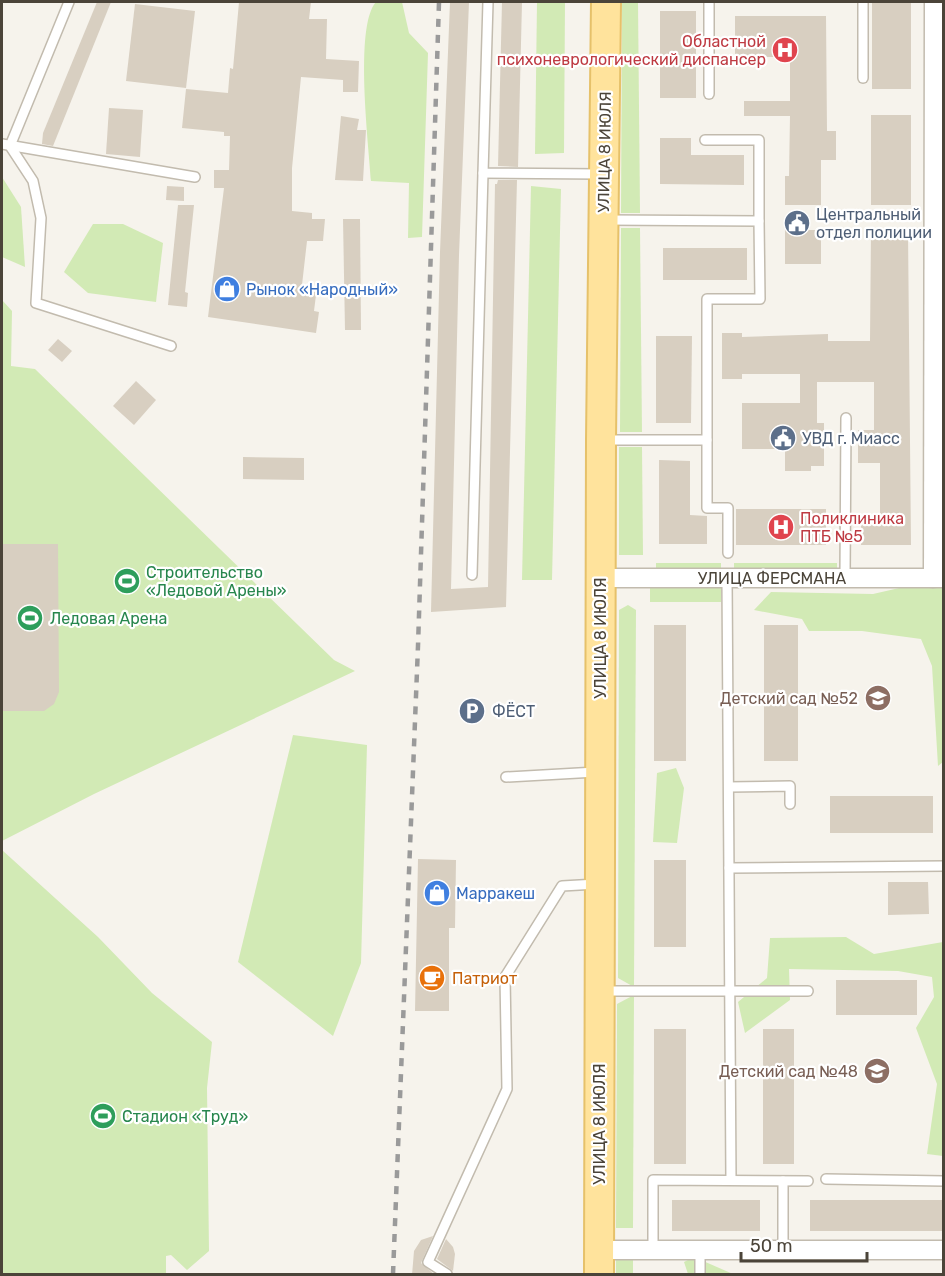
<svg xmlns="http://www.w3.org/2000/svg" width="945" height="1276" viewBox="0 0 945 1276" font-family="Rubik,sans-serif">
  <style>
    .green { fill: #d2eab5 }
    .building { fill: #d8cfc1 }
    .lines { fill: none; stroke-linecap: round; stroke-linejoin: round }
    .lane-casing { stroke: #c2bbae; stroke-width: 12 }
    .street-casing { stroke: #c2bbae; stroke-width: 21 }
    .primary-casing { stroke: #e6c16a; stroke-width: 32 }
    .lane { stroke: #fff; stroke-width: 9 }
    .street { stroke: #fff; stroke-width: 18 }
    .primary { stroke: #ffe39c; stroke-width: 28 }
    .rail { stroke: #9a9a9a; stroke-width: 4.5; stroke-dasharray: 8 8; stroke-linecap: butt }
    .labels { text-anchor: middle; stroke-width: 4.5; stroke-linejoin: round; paint-order: stroke }
    .health-label { font-size: 16px; fill: #be3a42; stroke: #fff; text-anchor: end }
    .street-label { font-size: 16px; fill: #4b4439; stroke: #fff }
    .service-label { font-size: 16px; fill: #4e5e75; stroke: #fff; text-anchor: start }
    .shop-label { font-size: 16px; fill: #366cbe; stroke: #fff; text-anchor: start }
    .leisure-label { font-size: 16px; fill: #27864d; stroke: #fff; text-anchor: start }
    .education-label { font-size: 16px; fill: #785e54; stroke: #fff; text-anchor: end }
    .food-label { font-size: 16px; fill: #c56008; stroke: #fff; text-anchor: start }
  </style>
  <rect width="100%" height="100%" fill="#f6f3ec"/>
  <!-- green -->
  <g class="green">
    <path d="M376 2H402L409 33 428 53 422 237 408 238 409 183 371 181C369 146 354 26 376 2Z"/>
    <path d="M537 2H565L564 153 535 154Z"/>
    <path d="M622 2H638L640 213H621Z"/>
    <path d="M2 177 21 207 25 267 2 257Z"/>
    <path d="M531 186 561 189 552 580H522Z"/>
    <path d="M93 224H123L163 243 156 302 88 293 64 272Z"/>
    <path d="M621 228H640L642 432H620Z"/>
    <path d="M2 300 12 311 11 366 35 369 334 660 355 671 94 794 2 841Z"/>
    <path d="M619 447H642L643 555H619Z"/>
    <rect x="656" y="563" width="65" height="5"/>
    <rect x="734" y="563" width="103" height="5"/>
    <path d="M921 583 943 584V762L938 766 932 666 921 639 862 631H809L802 619 754 610 771 592 873 594Z"/>
    <rect x="650" y="585" width="71" height="17"/>
    <path d="M628 605 636 610 634 987 618 978 619 610Z"/>
    <path d="M293 735 367 745 361 963 333 1036 238 962Z"/>
    <path d="M676 768 684 788 677 843 653 842 657 773Z"/>
    <path d="M2 850 98 937 152 993 212 1042 207 1088 209 1251 187 1270 171 1255 166 1256V1274H2Z"/>
    <path d="M846 937 874 954 943 942V1156L927 1154 937 1084 916 1028 934 997 932 977 898 971 789 969 790 1000 745 1033 738 1002 767 978 770 938Z"/>
    <path d="M634 995 633 1228H616L617 1004Z"/>
    <path d="M694 1257 733 1274H688L684 1262Z"/>
    <rect x="616" y="1260" width="17" height="14"/>
  </g>
  <!-- building -->
  <g class="building">
    <path d="M97 2H111L53 146 42 144 43 133Z"/>
    <path d="M239 2H311L309 19H327L326 59 359 61 358 92H343V80L301 77 292 168V211L312 213V219H325L323 241H307L302 285 317 287 314 311 319 312 316 333 208 317 224 188H214V170H229L230 136H224V132L182 128 186 89 228 93 230 68 233 69Z"/>
    <path d="M450 2H469L459 255 451 589 488 587 495 184H497L498 180H517L506 607 431 612 440 252Z"/>
    <path d="M502 2H522L518 167 498 166Z"/>
    <rect x="872" y="2" width="39" height="87"/>
    <path d="M135 4 195 11 186 88 126 81Z"/>
    <rect x="660" y="11" width="36" height="87"/>
    <path d="M735 16H826L827 131H836V160H821V205H785V176H789L790 116H744V101H790V57H735Z"/>
    <path d="M109 108 143 110 140 157 106 154Z"/>
    <rect x="871" y="115" width="40" height="90"/>
    <path d="M341 116 359 119 357 130H366L363 181 335 180Z"/>
    <path d="M660 138H691V155H744V185L660 184Z"/>
    <path d="M167 186 184 187V201L166 200Z"/>
    <path d="M178 205H194L185 292 188 293 187 307 168 305Z"/>
    <path d="M343 219H360L361 330H345Z"/>
    <rect x="785" y="230" width="36" height="34"/>
    <path d="M871 231H908L911 545H861V517H880V463H858V430H874V382H817V423H824V466H811V471H785V449H742V403H800V374H742V379H722V333H742V337L828 334V341H870Z"/>
    <rect x="663" y="248" width="84" height="32"/>
    <path d="M656 336H692L691 423H656Z"/>
    <path d="M58 339 72 351 62 362 48 350Z"/>
    <path d="M136 381 156 400 134 425 113 406Z"/>
    <path d="M243 457 304 458V480L243 479Z"/>
    <path d="M659 460 690 461V515L707 516V544H659Z"/>
    <rect x="736" y="509" width="90" height="36"/>
    <path d="M2 544H58L59 692 54 704 44 711H2Z"/>
    <rect x="654" y="625" width="32" height="136"/>
    <rect x="764" y="625" width="34" height="136"/>
    <rect x="830" y="796" width="103" height="37"/>
    <path d="M418 859 456 860 455 928H449V1011H415Z"/>
    <rect x="654" y="860" width="32" height="87"/>
    <path d="M888 882H928L929 914 888 915Z"/>
    <rect x="836" y="980" width="81" height="35"/>
    <rect x="654" y="1029" width="32" height="135"/>
    <rect x="763" y="1029" width="31" height="135"/>
    <rect x="672" y="1200" width="88" height="31"/>
    <rect x="810" y="1200" width="132" height="31"/>
    <path d="M433 1236 421 1263 435 1275H412L414 1251 421 1240Z"/>
    <path d="M446 1239 453 1247 455 1254 453 1271 437 1259Z"/>
  </g>
  <g class="lines">
    <defs>
      <g id="lane">
        <path d="M69 2 10 146 33 181 41 218 36 303 171 346"/>
        <path d="M488 2 483 173 601 174"/>
        <path d="M709 2V94"/>
        <path d="M863 2V78"/>
        <path d="M705 140H759V221"/>
        <path d="M2 144 195 177"/>
        <path d="M607 220 759 221 760 299H707V440"/>
        <path d="M603 440H707V508H728V553"/>
        <path d="M472 575 483 173"/>
        <path d="M727 578 731 1180"/>
        <path d="M845 578 846 418"/>
        <path d="M506 777 596 772"/>
        <path d="M729 787 790 786V804"/>
        <path d="M729 868 944 866"/>
        <path d="M602 991H808"/>
        <path d="M826 1179 944 1181"/>
        <path d="M783 1181V1250"/>
        <path d="M653 1250V1180L808 1181"/>
        <path d="M700 1250V1274"/>
        <path d="M447 1274 428 1262 507 1089 505 977 562 886 597 884"/>
      </g>
      <g id="street">
        <path d="M601 578H944"/>
        <path d="M933 578 934 2"/>
        <path d="M599 1250H944"/>
      </g>
      <path id="primary" d="M599 1274 601 440 606 2"/>
    </defs>
    <!-- lane casing -->
    <use href="#lane" class="lane-casing"/>
    <!-- street casing -->
    <use href="#street" class="street-casing"/>
    <!-- primary casing -->
    <use href="#primary" class="primary-casing"/>
    <!-- lane -->
    <use href="#lane" class="lane"/>
    <!-- street -->
    <use href="#street" class="street"/>
    <!-- primary -->
    <use href="#primary" class="primary"/>
    <!-- rail -->
    <path class="rail" d="M393 1274 418 646 439 2"/>
  </g>
  <!-- icons -->
  <defs>
    <symbol id="hospital-disc" viewBox="-11 -11 22 22"><circle r="9.5" fill="#e0444e" stroke="#fff"/><path d="M-5-5h3v3.5h4V-5h3V5h-3V1.5h-4V5h-3Z" fill="#fff"/></symbol>
    <symbol id="civic-disc" viewBox="-11 -11 22 22"><circle r="9.5" fill="#5c6f8a" stroke="#fff"/><path d="M-.6-6.5H3V-4.5H.6V-3L4-1V1h2V6H-6V1h2V-1L-.6-3ZM-1.2 2.5V6h2.4V2.5Z" fill="#fff"/></symbol>
    <symbol id="shop-disc" viewBox="-11 -11 22 22"><circle r="9.5" fill="#3f7fe0" stroke="#fff"/><path d="M-5-2.5h2.3a2.7 3.5 0 0 1 5.4 0H5L5.5 6h-11ZM-1.5-2.5h3a1.5 2.3 0 0 0-3 0Z" fill="#fff"/></symbol>
    <symbol id="stadium-disc" viewBox="-11 -11 22 22"><circle r="9.5" fill="#2e9e5b" stroke="#fff"/><path d="M0-5a6.5 5 0 1 0 0 10a6.5 5 0 1 0 0-10ZM-3.5-1.8h7v3.6h-7Z" fill="#fff"/></symbol>
    <symbol id="school-disc" viewBox="-11 -11 22 22"><circle r="9.5" fill="#8d6e63" stroke="#fff"/><path d="M0-5L7-2L0 1L-7-2ZM-4 1L0 2.5L4 1V4Q0 6-4 4Z" fill="#fff"/></symbol>
    <symbol id="parking-disc" viewBox="-11 -11 22 22"><circle r="9.5" fill="#5c6f8a" stroke="#fff"/><path d="M-3.5-5.5H1a3.5 3.5 0 0 1 0 7H-1V5.5H-3.5ZM-1-3.4V-.6H.8a1.4 1.4 0 0 0 0-2.8Z" fill="#fff"/></symbol>
    <symbol id="cafe-disc" viewBox="-11 -11 22 22"><circle r="9.5" fill="#e8710a" stroke="#fff"/><path d="M-5.5-4.5H6V0H3Q3 3.5 0 3.5H-2.5Q-5.5 3.5-5.5 0ZM3-3.2v2h1.7v-2ZM-6 4.5H4V6H-6Z" fill="#fff"/></symbol>
  </defs>
  <g fill-rule="evenodd">
    <use href="#hospital-disc" x="770" y="35" width="30" height="30"/>
    <use href="#civic-disc" x="782" y="208" width="30" height="30"/>
    <use href="#shop-disc" x="212" y="274" width="30" height="30"/>
    <use href="#civic-disc" x="768" y="423" width="30" height="30"/>
    <use href="#hospital-disc" x="766" y="512" width="30" height="30"/>
    <use href="#stadium-disc" x="112" y="566" width="30" height="30"/>
    <use href="#stadium-disc" x="15" y="603" width="30" height="30"/>
    <use href="#school-disc" x="863" y="683" width="30" height="30"/>
    <use href="#parking-disc" x="457" y="696" width="30" height="30"/>
    <use href="#shop-disc" x="422" y="878" width="30" height="30"/>
    <use href="#cafe-disc" x="417" y="963" width="30" height="30"/>
    <use href="#school-disc" x="862" y="1056" width="30" height="30"/>
    <use href="#stadium-disc" x="88" y="1101" width="30" height="30"/>
  </g>
  <g class="labels">
    <!-- health labels -->
    <g class="health-label">
      <text x="766" y="47">Областной<tspan x="766" dy="18">психоневрологический диспансер</tspan></text>
      <text x="800" y="524" text-anchor="start">Поликлиника<tspan x="800" dy="18">ПТБ №5</tspan></text>
    </g>
    <!-- street labels -->
    <g class="street-label">
      <text transform="translate(604 152) rotate(-89)" y="6">УЛИЦА 8 ИЮЛЯ</text>
      <text x="772" y="584">УЛИЦА ФЕРСМАНА</text>
      <text transform="translate(600 638) rotate(-90)" y="6">УЛИЦА 8 ИЮЛЯ</text>
      <text transform="translate(599 1124) rotate(-90)" y="6">УЛИЦА 8 ИЮЛЯ</text>
    </g>
    <!-- service labels -->
    <g class="service-label">
      <text x="816" y="220">Центральный<tspan x="816" dy="18">отдел полиции</tspan></text>
      <text x="802" y="444">УВД г. Миасс</text>
      <text x="492" y="717">ФЁСТ</text>
    </g>
    <!-- shop labels -->
    <g class="shop-label">
      <text x="246" y="295">Рынок «Народный»</text>
      <text x="456" y="899">Марракеш</text>
    </g>
    <!-- leisure labels -->
    <g class="leisure-label">
      <text x="146" y="578">Строительство<tspan x="146" dy="18">«Ледовой Арены»</tspan></text>
      <text x="50" y="624">Ледовая Арена</text>
      <text x="122" y="1122">Стадион «Труд»</text>
    </g>
    <!-- education labels -->
    <g class="education-label">
      <text x="858" y="704">Детский сад №52</text>
      <text x="858" y="1077">Детский сад №48</text>
    </g>
    <!-- food labels -->
    <g class="food-label">
      <text x="452" y="984">Патриот</text>
    </g>
  </g>
  <!-- border -->
  <rect width="945" height="1276" fill="none" stroke="#4b4439" stroke-width="6"/>
  <!-- scale -->
  <path d="M741 1252v9h126v-9" fill="none" stroke="#4b4439" stroke-width="3"/>
  <text x="750" y="1252" font-size="18" fill="#4b4439" stroke="#ffffff" stroke-width="4.5" paint-order="stroke">50 m</text>
</svg>
